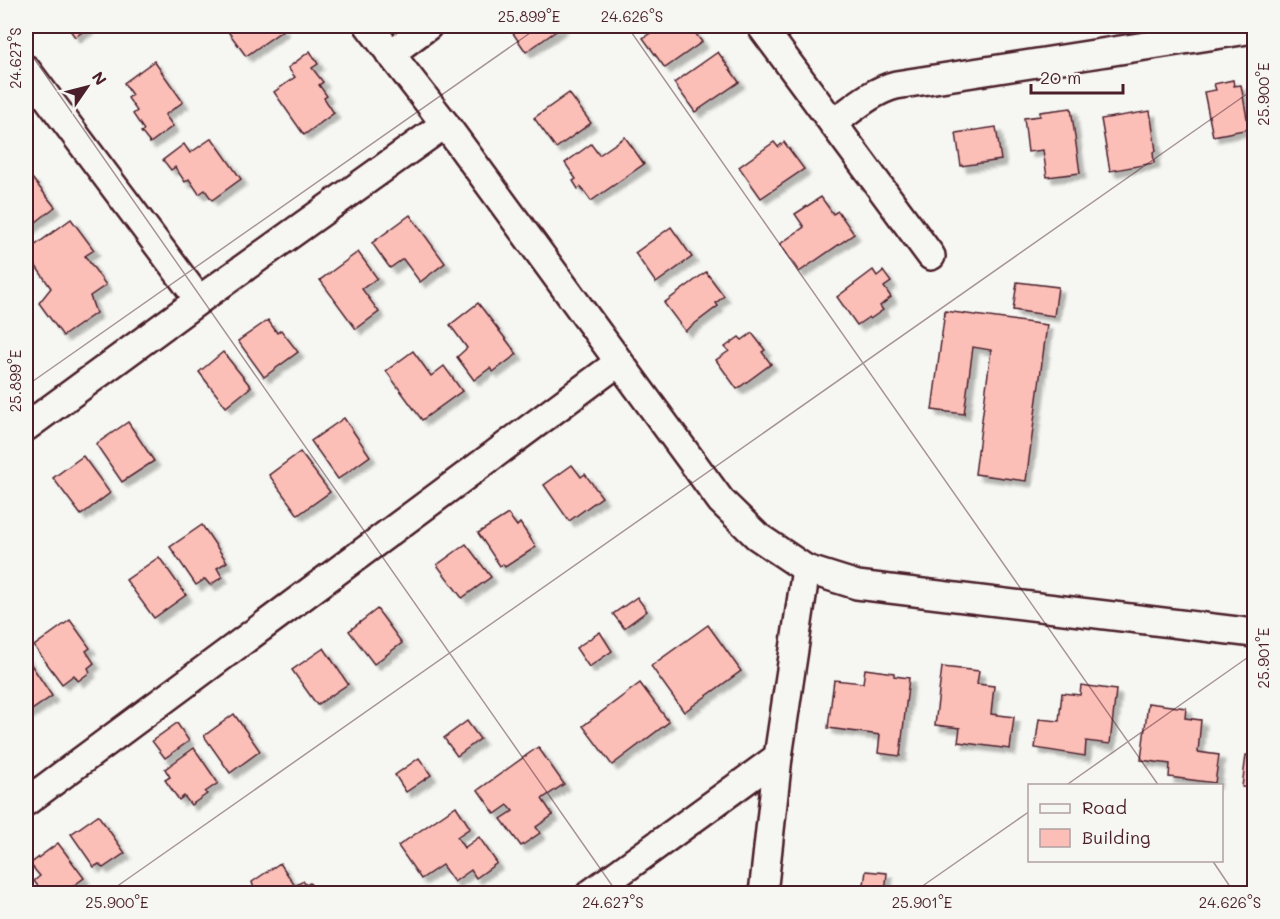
<svg xmlns="http://www.w3.org/2000/svg" width="1280" height="919" viewBox="0 0 1280 919" font-family="Mali,sans-serif">
  <style>
    .building { fill: #fbbfb8; stroke: #4a1f2b; stroke-width: 1.5; filter: url(#shadow) }
    .lines { fill: none; stroke-linecap: round; stroke-linejoin: round }
    .street-casing { stroke: #4a1f2b; stroke-width: 32 }
    .street { stroke: #f6f6f2; stroke-width: 27 }
    .ticks { fill: none; stroke: #4a1f2b; stroke-width: 1.5; stroke-opacity: 0.45 }
    .neatline { fill: none; stroke: #4a1f2b; stroke-width: 2 }
    .ticks-label { font-size: 15px; text-anchor: middle; fill: #4a1f2b }
  </style>
  <defs>
    <filter id="shadow"><feDropShadow dx="5.5" dy="5.5" stdDeviation="1.5" flood-color="#0004"/></filter>
  </defs>
  <rect width="100%" height="100%" fill="#f6f6f2"/>
  <filter id="ink" filterUnits="userSpaceOnUse"><feTurbulence type="fractalNoise" baseFrequency=".0167" numOctaves="2"/><feDisplacementMap in="SourceGraphic" scale="12" xChannelSelector="R" yChannelSelector="G"/><feConvolveMatrix kernelMatrix="1 2 1 2 8 2 1 2 1" color-interpolation-filters="sRGB"/></filter>
  <g filter="url(#ink)">
    <!-- building -->
    <g class="building">
      <path d="M67 26H91L75 37Z"/>
      <path d="M224 26H280L283 30 246 56Z"/>
      <path d="M508 26H561L562 27 526 52Z"/>
      <path d="M661 26H690L702 42 665 68 643 38Z"/>
      <path d="M310 51 318 64 312 68 323 82 319 85 327 96 324 98 334 113 304 135 274 92 295 77 288 68Z"/>
      <path d="M718 52 739 82 695 112 674 83Z"/>
      <path d="M154 61 183 102 165 115 173 126 150 143 141 132 144 130 133 114 137 111 128 98 132 95 124 83Z"/>
      <path d="M1233 80 1234 86 1241 85 1249 129 1213 136 1204 92 1216 90 1214 84Z"/>
      <path d="M569 93 591 123 556 148 534 118Z"/>
      <path d="M1071 108 1080 173 1047 177 1043 150 1028 152 1024 118 1040 116V112Z"/>
      <path d="M1150 111 1156 151 1153 152 1154 163 1110 171 1101 119Z"/>
      <path d="M996 127 1001 160 961 166 956 133Z"/>
      <path d="M625 137 644 164 591 201 581 187 578 189 573 181 576 179 565 163 591 144 599 155Z"/>
      <path d="M212 138 241 179 212 200 205 190 199 194 189 179 185 182 175 167 171 170 163 160 184 144 190 153Z"/>
      <path d="M774 142 778 147 784 142 804 169 761 198 739 167Z"/>
      <path d="M32 178 55 207 26 230V183Z"/>
      <path d="M821 197 833 214 838 211 854 234 799 272 780 244 804 227 795 214Z"/>
      <path d="M410 215 445 263 420 282 403 259 390 268 372 243Z"/>
      <path d="M71 219 94 250 85 256 106 285 90 296 96 313 63 336 39 303 51 288 26 252Z"/>
      <path d="M671 227 692 257 656 283 635 253Z"/>
      <path d="M358 252 377 278 362 289 379 312 356 329 320 280Z"/>
      <path d="M873 270 877 276 883 271 891 282 884 287 891 297 880 306 883 310 870 319 869 317 857 325 837 297Z"/>
      <path d="M706 272 724 296 716 303 718 306 685 331 664 303Z"/>
      <path d="M1017 282 1058 287 1054 316 1013 310Z"/>
      <path d="M478 303 517 354 493 372 490 368 474 380 457 357 467 348 450 325Z"/>
      <path d="M945 311 1047 325 1026 481 975 474 991 350 973 347 964 414 932 410Z"/>
      <path d="M268 320 277 333 281 330 298 352 264 377 238 341Z"/>
      <path d="M752 333 765 350 762 352 771 364 737 389 716 360 729 351 725 347 739 337 742 340Z"/>
      <path d="M413 351 431 376 444 366 462 391 422 420 386 371Z"/>
      <path d="M223 352 251 387 226 407 199 372Z"/>
      <path d="M344 418 370 456 338 479 311 441Z"/>
      <path d="M128 422 154 461 122 482 96 444Z"/>
      <path d="M300 452 330 492 298 515 269 475Z"/>
      <path d="M83 456 110 493 81 515 53 478Z"/>
      <path d="M572 465 581 477 585 474 602 497 569 521 544 485Z"/>
      <path d="M508 514 517 526 520 523 536 547 505 567 503 564 500 566 478 533Z"/>
      <path d="M202 525 227 562 217 568 222 577 210 585 205 579 196 585 170 547Z"/>
      <path d="M466 544 491 577 462 598 437 565Z"/>
      <path d="M159 557 186 595 154 618 126 580Z"/>
      <path d="M637 597 647 611 624 628 613 614Z"/>
      <path d="M377 609 402 643 374 664 349 631Z"/>
      <path d="M70 620 90 648 86 651 94 663 88 668 90 672 78 681 74 675 62 684 34 646Z"/>
      <path d="M708 625 741 671 684 712 651 666Z"/>
      <path d="M600 632 612 651 589 667 576 648Z"/>
      <path d="M324 648 348 684 317 705 292 670Z"/>
      <path d="M26 657 52 696 26 714Z"/>
      <path d="M942 667 979 671 977 684 994 686 991 714 1014 717 1010 749 958 742 960 728 935 725Z"/>
      <path d="M865 669 894 673V676L909 678 900 756 878 753 880 735 828 728 834 680 863 683Z"/>
      <path d="M640 683 669 722 612 765 583 726Z"/>
      <path d="M1081 685 1116 690 1110 744 1086 741 1085 756 1035 748 1039 719 1059 721 1062 693 1080 695Z"/>
      <path d="M1148 703 1186 708 1185 718 1201 720 1198 752 1219 755 1215 783 1169 777 1170 764 1141 760Z"/>
      <path d="M234 714 260 751 230 773 204 736Z"/>
      <path d="M467 721 480 739 457 756 444 738Z"/>
      <path d="M177 723 189 741 165 758 152 741Z"/>
      <path d="M538 747 564 784 542 799 553 815 536 827 540 833 521 846 501 819 513 811 508 805 495 814 478 790Z"/>
      <path d="M194 748 218 783 205 792 207 794 191 805 184 796 179 800 165 780 170 777 165 769Z"/>
      <path d="M1246 755 1254 756V789L1242 787Z"/>
      <path d="M419 758 431 775 406 792 395 775Z"/>
      <path d="M456 806 470 828 457 837 464 848 479 837 497 863 476 878 471 870 454 882 442 865 421 879 398 846Z"/>
      <path d="M98 815 125 853 103 868 99 864 94 867 71 834Z"/>
      <path d="M58 843 84 878 73 886 74 889 68 894H44L34 881 40 876 30 864Z"/>
      <path d="M280 863 295 886 303 881 306 885 310 883 317 894H248L254 889 252 882Z"/>
      <path d="M866 871 887 873 885 894H811L812 885 863 891Z"/>
    </g>
    <g class="lines">
      <defs>
        <g id="street">
          <path d="M369 26 445 124 721 501 757 536 806 569 857 585 1254 633"/>
          <path d="M761 26 931 256"/>
          <path d="M390 54 428 26"/>
          <path d="M26 69 199 300"/>
          <path d="M833 123C853 109 872 91 896 85L1254 29"/>
          <path d="M26 427 199 300 445 124"/>
          <path d="M26 802 619 362"/>
          <path d="M590 894 778 757"/>
          <path d="M763 894 778 757 806 569"/>
        </g>
      </defs>
      <!-- street casing -->
      <use href="#street" class="street-casing"/>
      <!-- street -->
      <use href="#street" class="street"/>
    </g>
  </g>
  <!-- ticks -->
  <path class="ticks" d="M627 26 1159 786M1244 26 1254 40M26 47 618 894M26 386 540 26M1065 786 1254 653M1212 860 1235 894M106 894 1254 89M911 894 1030 811"/>
  <!-- margin -->
  <rect width="1280" height="919" fill="none" stroke="#f6f6f2" stroke-width="66"/>
  <!-- legend -->
  <rect x="1028" y="784" width="195" height="78" fill="#f6f6f2" stroke="#b1a0a2" stroke-width="1.5"/>
  <rect x="1040" y="804" width="30" height="9" fill="#f6f6f2" stroke="#b1a0a2" stroke-width="1.5"/>
  <text x="1082" y="814" font-size="18" fill="#4a1f2b">Road</text>
  <rect x="1040" y="829" width="30" height="18" fill="#fbbfb8" stroke="#b1a0a2" stroke-width="1.5"/>
  <text x="1082" y="844" font-size="18" fill="#4a1f2b">Building</text>
  <!-- north arrow -->
  <g transform="translate(87 87) rotate(55)" stroke="#f6f6f2" stroke-width="4.5" paint-order="stroke">
  <path d="M0-4.5L10 22L0 15L-10 22Z" fill="#4a1f2b"/>
  <text y="-9" font-size="16" font-weight="bold" text-anchor="middle" fill="#4a1f2b">N</text>
  </g>
  <!-- scale -->
  <path d="M1031 84v9h92v-9" fill="none" stroke="#4a1f2b" stroke-width="3"/>
  <text x="1040" y="84" font-size="18" fill="#4a1f2b" stroke="#f6f6f2" stroke-width="4.5" paint-order="stroke">20 m</text>
  <rect x="33" y="33" width="1214" height="853" class="neatline"/>
  <g class="ticks-label">
    <text x="529" y="22">25.899°E</text>
    <text x="632" y="22">24.626°S</text>
    <text transform="translate(16 58) rotate(-90)" y="5">24.627°S</text>
    <text transform="translate(1264 94) rotate(-90)" y="5">25.900°E</text>
    <text transform="translate(16 381) rotate(-90)" y="5">25.899°E</text>
    <text transform="translate(1264 658) rotate(-90)" y="5">25.901°E</text>
    <text x="117" y="908">25.900°E</text>
    <text x="613" y="908">24.627°S</text>
    <text x="922" y="908">25.901°E</text>
    <text x="1230" y="908">24.626°S</text>
  </g>
</svg>
